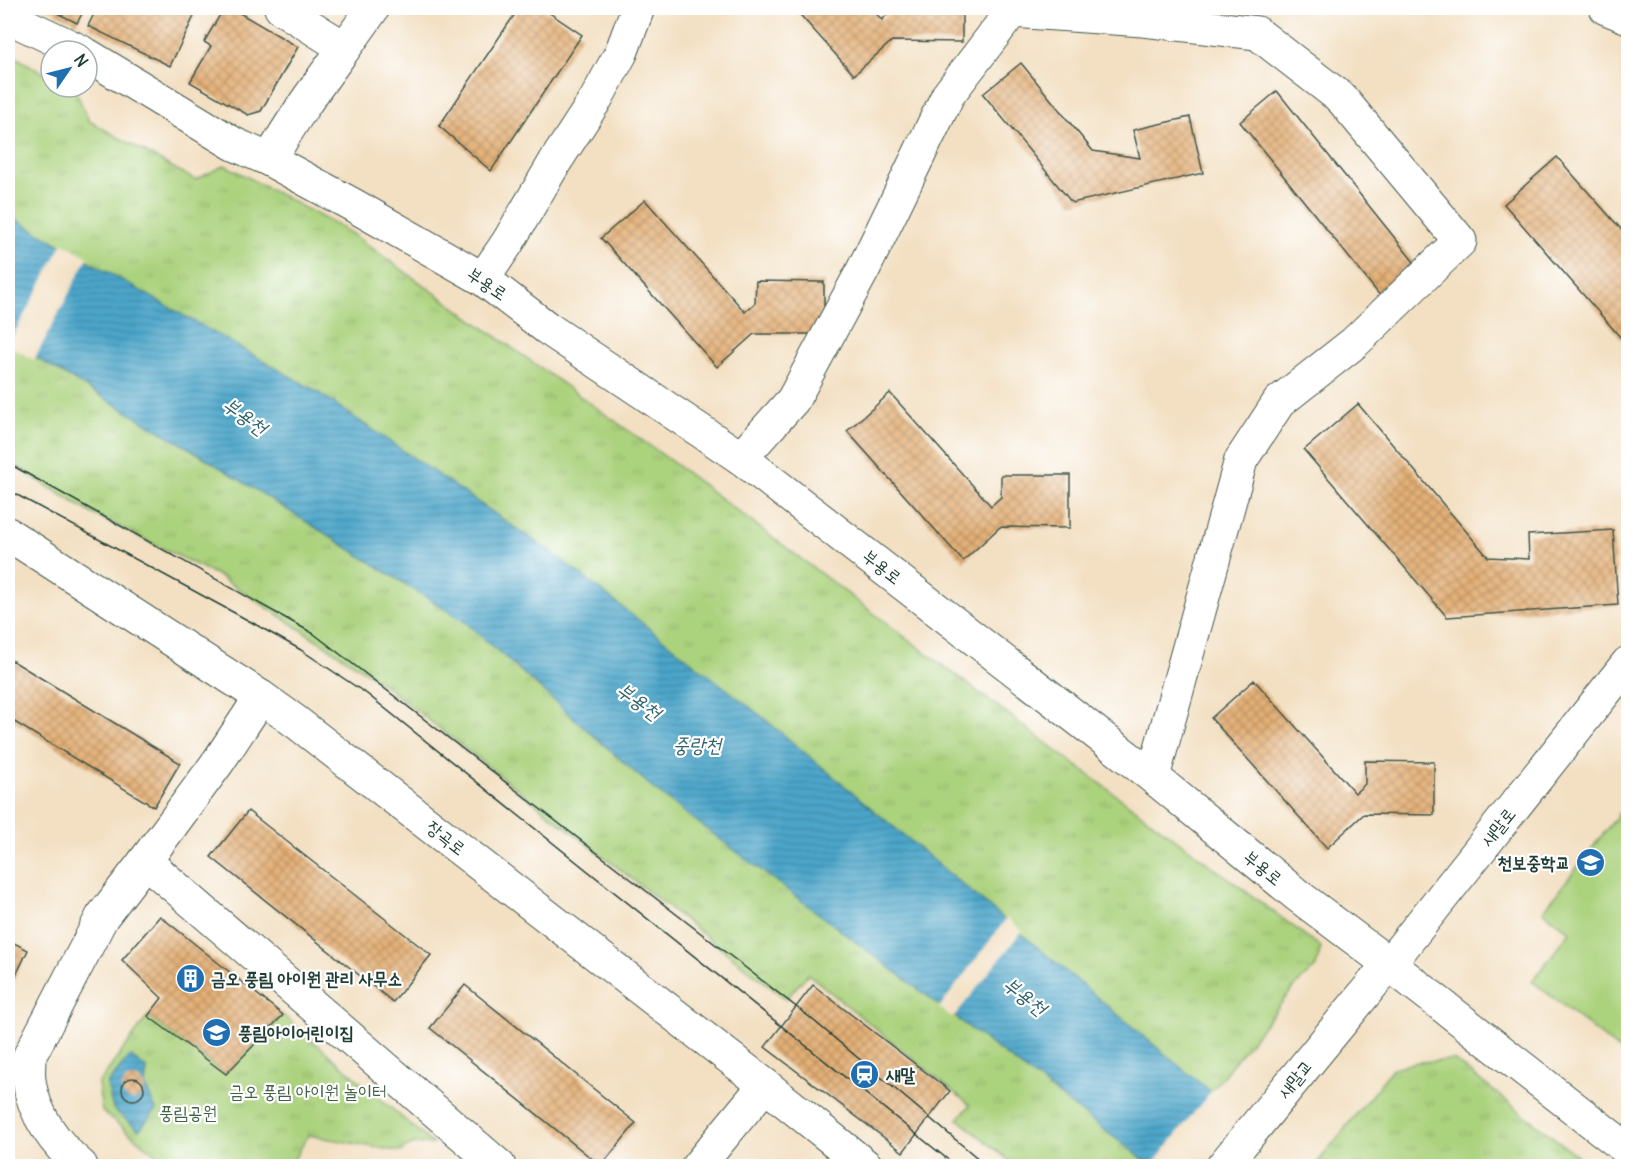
<svg xmlns="http://www.w3.org/2000/svg" width="1636" height="1174" viewBox="0 0 1636 1174" font-family="Delius,'Poor Story',sans-serif">
  <style>
    .park { fill: url(#park-tufts); stroke: #658858; stroke-width: 1.5 }
    .pitch { fill: #abd27d; stroke: #658858; stroke-width: 1.5 }
    .water { fill: url(#water-rules); stroke: #36727f; stroke-width: 1.5 }
    .pier { fill: #f3e0c3 }
    .building { fill: url(#building-cross-hatch) }
    .lines { fill: none; stroke-linecap: round; stroke-linejoin: round }
    .minor-casing { stroke: #3f5549; stroke-width: 35 }
    .major-casing { stroke: #3f5549; stroke-width: 35 }
    .minor { stroke: #fff; stroke-width: 33 }
    .major { stroke: #fff; stroke-width: 33 }
    .tram { stroke: #1f3d34; stroke-width: 1.5 }
    .labels { text-anchor: middle; stroke-width: 4.5; stroke-linejoin: round; paint-order: stroke }
    .street-label { font-size: 18px; fill: #1f3d34; stroke: #fff }
    .poi-label { font-size: 18px; font-weight: bold; fill: #1f3d34; stroke: #fff; text-anchor: start }
    .park-label { font-size: 18px; fill: #426246; stroke: #fff }
    .water-label { font-size: 20px; font-style: italic; fill: #2f6268; stroke: #fff }
  </style>
  <defs>
    <pattern id="park-tufts" width="24" height="20" patternUnits="userSpaceOnUse" patternTransform="scale(1.5)"><rect width="24" height="20" fill="#abd27d"/><path d="M3 7l-1-3M5 7V3M7 7l1-3M15 17l-1-3M17 17v-4M19 17l1-3" fill="none" stroke="#93b56d"/></pattern>
    <pattern id="water-rules" width="6" height="5" patternUnits="userSpaceOnUse" patternTransform="scale(1.5)"><rect width="6" height="5" fill="#4ca6ca"/><path d="M0 2.5h6" fill="none" stroke="#3f88a5"/></pattern>
    <pattern id="building-cross-hatch" width="8" height="8" patternUnits="userSpaceOnUse" patternTransform="scale(1.5)"><rect width="8" height="8" fill="#e4b077"/><path d="M0 0l8 8M0 8l8-8" fill="none" stroke="#b89062"/></pattern>
  </defs>
  <rect width="100%" height="100%" fill="#fff"/>
  <filter id="ink" filterUnits="userSpaceOnUse"><feTurbulence type="fractalNoise" baseFrequency=".0167" numOctaves="2"/><feDisplacementMap in="SourceGraphic" scale="12" xChannelSelector="R" yChannelSelector="G"/><feConvolveMatrix kernelMatrix="1 2 1 2 8 2 1 2 1" color-interpolation-filters="sRGB"/></filter>
  <filter id="wash" filterUnits="userSpaceOnUse"><feTurbulence type="fractalNoise" baseFrequency=".008" numOctaves="4" result="noise"/><feDisplacementMap in="SourceGraphic" scale="24" xChannelSelector="R" yChannelSelector="G"/><feGaussianBlur stdDeviation="1.35" result="paint"/><feColorMatrix in="noise" values="0 0 0 0 0 0 0 0 0 0 0 0 0 0 0 0 0 1.4 0 .05"/><feComposite in="paint" operator="in"/></filter>
  <g filter="url(#wash)">
    <rect width="100%" height="100%" fill="#f3e0c3"/>
    <!-- park -->
    <g class="park">
      <path d="M8 53 51 77V87H68L76 92 89 121 195 180 225 165 349 232 667 458 1062 755 1321 947 1316 967 1295 986 1151 1166H1016L958 1119 970 1105 808 974 786 999 371 675 217 575 93 514 8 462Z"/>
      <path d="M283 1015 433 1144C420 1143 410 1143 401 1152L308 1135 295 1158 285 1166H170L102 1111 98 1084 148 1016 225 1074Z"/>
      <path d="M1454 1060 1590 1166H1315L1393 1068 1418 1062Z"/>
    </g>
    <!-- pitch -->
    <path class="pitch" d="M1628 802V1057L1532 981 1570 932 1543 911Z"/>
    <!-- water -->
    <g class="water">
      <path d="M8 215 316 391 558 557 760 715 1190 1075 1309 1166H1152L655 790 464 621 197 453 8 341Z"/>
      <path d="M130 1056 147 1069 145 1085 156 1110 139 1130 113 1109 107 1084Z"/>
    </g>
    <!-- pier -->
    <g class="pier">
      <path d="M63 243 88 257 34 360 8 345Z"/>
      <path d="M1007 918 1022 931 953 1018 939 1008Z"/>
      <path d="M1213 1089 1311 1164 1312 1166H1151Z"/>
    </g>
    <g id="blocks">
      <!-- building -->
      <g class="building">
        <path d="M47 8H85L77 23Z"/>
        <path d="M97 8H198L170 66 88 26Z"/>
        <path d="M224 8H231L298 47 261 111 248 115 190 82 211 46 204 42Z"/>
        <path d="M519 8H542L582 35 491 171 439 126Z"/>
        <path d="M794 8H871L882 20 892 10V8H962V42L892 41 854 75Z"/>
        <path d="M1021 63 1093 151 1140 158 1133 130 1190 117 1203 173 1072 203 983 94Z"/>
        <path d="M1277 91 1418 267 1381 297 1240 122Z"/>
        <path d="M1557 157 1628 237V346L1504 204Z"/>
        <path d="M645 200 745 312 755 303 756 281 824 282V334H754L717 367 601 238Z"/>
        <path d="M890 393 991 506 1001 497V475H1070V528L1000 527 963 561 847 431Z"/>
        <path d="M1358 404 1488 557 1529 559 1528 535 1613 530 1618 605 1447 617 1304 450Z"/>
        <path d="M8 658 180 763 154 807 8 718Z"/>
        <path d="M1254 680 1355 793 1365 784V761L1434 762V815L1364 814 1327 848 1211 718Z"/>
        <path d="M248 811 431 955 393 1002 211 857Z"/>
        <path d="M160 916 283 1015 226 1074 148 1016 162 998 122 960Z"/>
        <path d="M8 940 28 950 8 992Z"/>
        <path d="M465 985 636 1123 601 1166 430 1028Z"/>
        <path d="M813 985 950 1091 903 1152 765 1047Z"/>
        <circle cx="133" cy="1089" r="11"/>
      </g>
    </g>
  </g>
  <g filter="url(#ink)">
    <use href="#blocks" fill-opacity="0" stroke="#3f5549" stroke-width="1.5"/>
    <g class="lines">
      <defs>
        <g id="minor">
          <path d="M281 8 343 47"/>
          <path d="M8 17 80 51"/>
          <path d="M87 55 234 144 270 160 353 205 483 279 547 328 741 458 1153 777 1297 895 1389 964 1628 1150"/>
          <path d="M270 160C299 106 339 58 373 8"/>
          <path d="M483 279 508 242 555 162 596 99 621 53 638 8"/>
          <path d="M741 458 793 400 863 270 948 95 1012 11 1143 20 1257 33 1341 98 1460 241 1354 343 1279 402 1241 460 1153 777"/>
          <path d="M8 534 261 697 296 722 765 1085 866 1166"/>
          <path d="M261 697 218 762 145 861 499 1166"/>
          <path d="M81 1166C56 1145 33 1114 29 1080 28 1073 29 1065 29 1057L102 917 145 861"/>
          <path d="M698 1166 765 1085"/>
          <path d="M1223 1166 1389 964 1628 663"/>
        </g>
        <path id="major" d="M1606 8 1628 17"/>
      </defs>
      <!-- minor casing -->
      <use href="#minor" class="minor-casing"/>
      <!-- major casing -->
      <use href="#major" class="major-casing"/>
      <!-- minor -->
      <use href="#minor" class="minor"/>
      <!-- major -->
      <use href="#major" class="major"/>
      <!-- tram -->
      <g class="tram">
        <path d="M8 463 314 634 808 1016 987 1166"/>
        <path d="M8 490 253 623 301 650 367 694 956 1166"/>
      </g>
    </g>
  </g>
  <!-- icons -->
  <defs>
    <symbol id="school-disc" viewBox="-11 -11 22 22"><circle r="9.5" fill="#1f6fb2" stroke="#fff"/><path d="M0-5L7-2L0 1L-7-2ZM-4 1L0 2.5L4 1V4Q0 6-4 4Z" fill="#fff"/></symbol>
    <symbol id="building-disc" viewBox="-11 -11 22 22"><circle r="9.5" fill="#1f6fb2" stroke="#fff"/><path d="M-4-6H4V6H1V3H-1V6H-4ZM-2.5-4.3h1.7v1.8h-1.7ZM.8-4.3h1.7v1.8H.8ZM-2.5-1h1.7V.8h-1.7ZM.8-1h1.7V.8H.8Z" fill="#fff"/></symbol>
    <symbol id="station-disc" viewBox="-11 -11 22 22"><circle r="9.5" fill="#1f6fb2" stroke="#fff"/><path d="M-3-6H3Q5-6 5-4V2Q5 4 3 4L4.5 6H3L1.5 4h-3L-3 6H-4.5L-3 4Q-5 4-5 2V-4Q-5-6-3-6ZM-3.5-4v3h7v-3ZM-3.5 1v1.5H-2V1ZM2 1v1.5H3.5V1Z" fill="#fff"/></symbol>
  </defs>
  <g fill-rule="evenodd">
    <use href="#school-disc" x="1574" y="846" width="33" height="33"/>
    <use href="#building-disc" x="174" y="962" width="33" height="33"/>
    <use href="#school-disc" x="200" y="1016" width="33" height="33"/>
    <use href="#station-disc" x="848" y="1058" width="33" height="33"/>
  </g>
  <g class="labels">
    <!-- street labels -->
    <g class="street-label">
      <text transform="translate(487 284) rotate(34)" y="6">부용로</text>
      <text transform="translate(882 567) rotate(38)" y="6">부용로</text>
      <text transform="translate(1498 827) rotate(-51)" y="6">새말로</text>
      <text transform="translate(446 838) rotate(38)" y="6">장곡로</text>
      <text transform="translate(1263 868) rotate(39)" y="6">부용로</text>
      <text transform="translate(1295 1079) rotate(-51)" y="6">새말교</text>
    </g>
    <!-- poi labels -->
    <g class="poi-label">
      <text x="1570" y="869" text-anchor="end">천보중학교</text>
      <text x="211" y="985">금오 풍림 아이원 관리 사무소</text>
      <text x="238" y="1039">풍림아이어린이집</text>
      <text x="886" y="1081">새말</text>
    </g>
    <!-- park labels -->
    <g class="park-label">
      <text x="308" y="1098">금오 풍림 아이원 놀이터</text>
      <text x="188" y="1119">풍림공원</text>
    </g>
    <!-- water labels -->
    <g class="water-label">
      <text transform="translate(245 416) rotate(36)" y="7">부용천</text>
      <text transform="translate(639 701) rotate(36)" y="7">부용천</text>
      <text x="697" y="752">중랑천</text>
      <text transform="translate(1025 996) rotate(38)" y="7">부용천</text>
    </g>
  </g>
  <!-- margin -->
  <rect width="1636" height="1174" fill="none" stroke="#fff" stroke-width="30"/>
  <!-- north arrow -->
  <g transform="translate(69 69) rotate(55)"><circle r="28" fill="#ffffff" stroke="#a5b1ae" stroke-width="1.5"/>
  <path d="M0-4.5L10 22L0 15L-10 22Z" fill="#1f6fb2"/>
  <text y="-9" font-size="16" font-weight="bold" text-anchor="middle" fill="#1f3d34">N</text>
  </g>
</svg>
